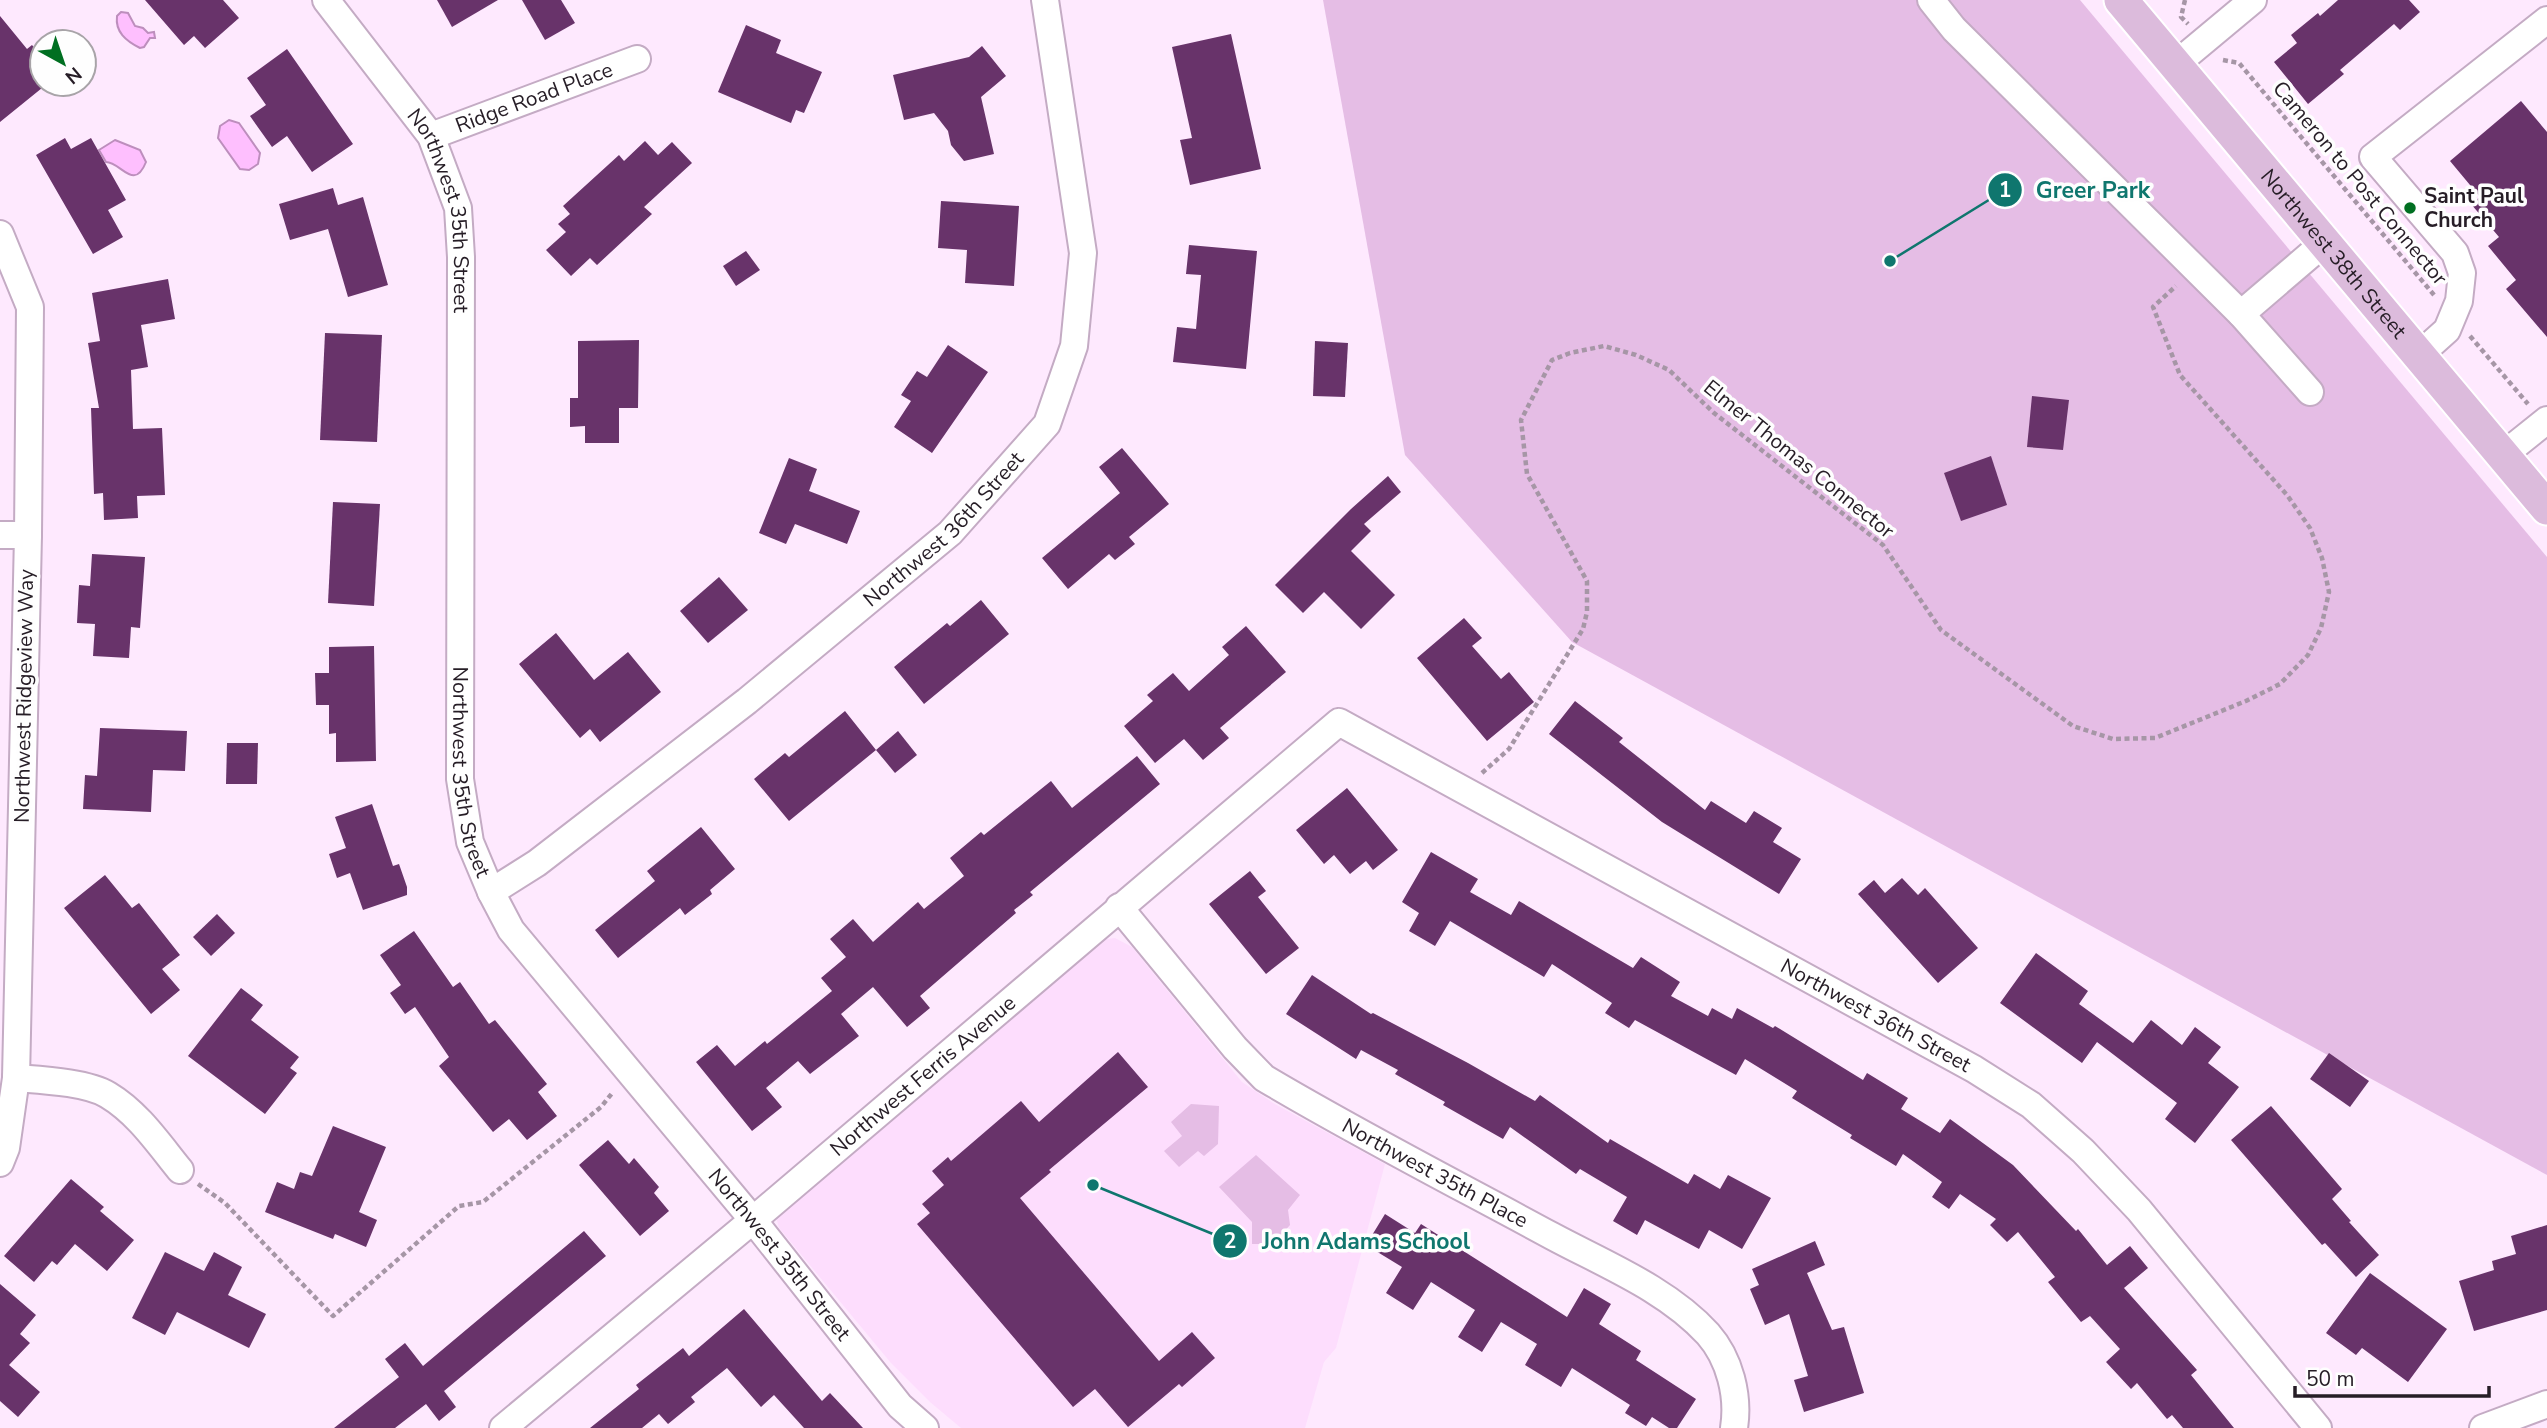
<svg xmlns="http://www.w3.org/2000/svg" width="2547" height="1428" viewBox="0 0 2547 1428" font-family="'Nunito Sans',sans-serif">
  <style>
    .built { fill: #fdddfd }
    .green { fill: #e5bde5 }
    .water { fill: #febffe; stroke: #bd8ebd; stroke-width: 2 }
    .building { fill: #68336a }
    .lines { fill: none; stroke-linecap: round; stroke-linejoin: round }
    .minor-casing { stroke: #c4abc4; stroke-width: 30 }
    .major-casing { stroke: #fff; stroke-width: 37 }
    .path { stroke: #a696a6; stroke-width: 4.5; stroke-dasharray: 5 3.5; stroke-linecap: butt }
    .minor { stroke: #fff; stroke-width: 26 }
    .major { stroke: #dcbbdc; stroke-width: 33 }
    .poi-dot { fill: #006f21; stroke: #fefefe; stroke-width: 2.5 }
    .labels { text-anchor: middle; stroke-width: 7; stroke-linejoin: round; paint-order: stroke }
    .street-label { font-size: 21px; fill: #261d26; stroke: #fefefe }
    .poi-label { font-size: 21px; font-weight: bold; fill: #261d26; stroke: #fefefe; text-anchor: start }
    .leader { fill: none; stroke: #0f766e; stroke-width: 2.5 }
    .callout-dot { fill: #0f766e; stroke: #fefefe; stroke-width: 2.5 }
    .mark-label { font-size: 21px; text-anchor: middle; font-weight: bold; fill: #fff }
    .callout-label { font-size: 23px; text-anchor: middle; font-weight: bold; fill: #0f766e; stroke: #fefefe; stroke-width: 7; stroke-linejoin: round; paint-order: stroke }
  </style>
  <rect width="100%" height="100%" fill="#fee9fe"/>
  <!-- built -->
  <path class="built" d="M1115 938 1132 947 1242 1082 1273 1103 1385 1164 1336 1348 1324 1362 1305 1428H961L930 1402 891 1363 779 1228 776 1217 1099 940Z"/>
  <!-- green -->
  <g class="green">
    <path d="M1323 0H2080L2547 557V1175L1572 642 1405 455Z"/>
    <path d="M1191 1104 1219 1106 1218 1144 1204 1156 1198 1151 1179 1167 1164 1151 1182 1136 1171 1122Z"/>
    <path d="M1256 1155 1300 1195 1288 1210 1290 1225 1273 1244H1252V1222L1219 1187Z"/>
  </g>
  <!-- water -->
  <g class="water">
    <path d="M121 12 128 13 135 26 143 28 148 33 154 32 155 38H150L144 47 140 48C126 41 115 32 117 16Z"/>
    <path d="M229 120 239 123 260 153 258 164 249 170 240 169 218 138 220 126Z"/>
    <path d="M115 140 140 150 146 162C134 192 121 162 106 162L99 150Z"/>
  </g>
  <!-- building -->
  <g class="building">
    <path d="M145 0H223L239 18 205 48 194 36 184 45Z"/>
    <path d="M437 0H498L452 27Z"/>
    <path d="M522 0H561L575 23 545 40Z"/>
    <path d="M2338 0H2409L2420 12 2400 30 2394 24 2340 70 2344 74 2308 104 2274 62 2297 43 2291 35 2318 13 2320 16Z"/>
    <path d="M0 16 27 49 32 45 42 57V88L0 122Z"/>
    <path d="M746 25 781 40 776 53 822 72 804 113 796 110 791 123 718 92Z"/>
    <path d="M1231 34 1261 169 1190 185 1180 140 1192 138 1172 47Z"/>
    <path d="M982 46 1006 76 981 97 994 154 964 161 951 145 948 131 934 113 904 120 893 75 969 57Z"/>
    <path d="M287 49 353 144 312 172 287 136 272 147 250 116 266 105 247 78Z"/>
    <path d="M2521 101 2547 132V337L2506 289 2516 280 2488 246 2499 237 2471 204 2480 197 2450 161Z"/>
    <path d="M65 138 71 149 91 138 126 200 108 210 123 237 93 254 36 155Z"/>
    <path d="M645 141 658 155 672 142 692 163 644 207 652 214 597 265 590 258 571 276 546 250 566 232 558 224 570 214 563 206 619 155 624 161Z"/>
    <path d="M333 188 338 205 363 197 388 285 348 297 328 229 290 240 279 204Z"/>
    <path d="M941 201 1019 206 1014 286 965 283 967 250 938 248Z"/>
    <path d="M1189 245 1257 251 1246 369 1173 362 1177 327 1196 329 1201 275 1186 274Z"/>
    <path d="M746 251 760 270 736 286 723 266Z"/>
    <path d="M168 279 175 319 141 325 148 367 131 370 133 429 162 428 165 495 137 496 138 518 104 520 103 493 94 494 91 408H99L88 343 100 341 92 293Z"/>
    <path d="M325 333 382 335 377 442 320 440Z"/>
    <path d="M639 340 638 408H619V443H585V426L570 427V398H578V341Z"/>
    <path d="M1315 341 1348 343 1345 397 1313 396Z"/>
    <path d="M948 345 988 372 932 453 894 427 911 401 901 395 917 371 927 377Z"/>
    <path d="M2032 396 2069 400 2063 450 2027 447Z"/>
    <path d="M1122 448 1169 504 1129 537 1135 544 1115 560 1109 554 1068 589 1042 558 1120 493 1099 467Z"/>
    <path d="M1991 456 2007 505 1961 521 1944 473Z"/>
    <path d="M789 458 817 469 809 491 860 511 847 544 795 524 786 544 759 533Z"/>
    <path d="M1388 476 1401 492 1364 524 1371 531 1351 551 1395 595 1361 629 1324 592 1303 613 1275 585 1351 509Z"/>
    <path d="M333 502 380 504 374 606 328 603Z"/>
    <path d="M92 554 145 557 140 628 131 627 129 658 93 656 95 624 77 623 79 585 90 586Z"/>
    <path d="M719 577 748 610 708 643 680 611Z"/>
    <path d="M981 600 1009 634 924 704 894 667 947 623 950 626Z"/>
    <path d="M1464 618 1482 638 1472 646 1501 679 1509 672 1534 702 1487 741 1417 658Z"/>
    <path d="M1246 626 1286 672 1220 728 1229 738 1203 760 1184 739 1155 763 1124 726 1153 701 1147 695 1173 673 1189 691 1229 655 1222 647Z"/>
    <path d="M556 633 594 680 628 652 661 692 600 742 590 729 580 738 519 664Z"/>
    <path d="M374 646 376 761 336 762V733L329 734V705H316L315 673H329V647Z"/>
    <path d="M1575 701 1623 738 1619 742 1705 810 1711 801 1746 823 1754 811 1782 828 1773 842 1801 859 1779 894 1662 822 1549 734Z"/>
    <path d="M845 711 876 750 789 821 754 779 785 753 789 757Z"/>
    <path d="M100 728 187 731 185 771 153 770 151 812 83 809 85 775 97 776Z"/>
    <path d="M898 731 917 755 895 773 876 750Z"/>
    <path d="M227 743H258L257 784H226Z"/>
    <path d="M1137 756 1160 784 1030 892 1033 895 1014 910 1016 913 920 996 930 1008 907 1027 873 987 841 1014 859 1036 810 1074 798 1061 766 1088 782 1107 752 1131 696 1062 717 1045 735 1066 765 1041 767 1044 832 991 821 978 846 957 830 939 853 919 873 942 918 902 924 909 964 876 950 858 981 832 984 835 1051 781 1072 808Z"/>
    <path d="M1347 788 1398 850 1373 870 1366 861 1350 874 1334 855 1324 864 1296 830Z"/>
    <path d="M372 804 393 866 399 864 407 887V895L363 910 350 873 337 878 329 854 346 848 335 817Z"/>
    <path d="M701 827 735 869 710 890 712 894 685 915 680 908 618 958 595 930 655 881 647 871Z"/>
    <path d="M1431 852 1478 879 1470 892 1511 915 1519 901 1633 968 1641 957 1680 982 1671 996 1708 1016 1712 1008 1732 1019 1737 1008 1773 1028 1775 1026 1863 1080 1867 1073 1908 1098 1901 1109 1940 1133 1950 1119 2013 1165 2076 1231 2078 1229 2107 1265 2130 1246 2148 1268 2124 1288 2197 1370 2191 1375 2234 1428H2183L2172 1415 2167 1419 2137 1383 2131 1389 2106 1362 2120 1349 2090 1316 2081 1322 2048 1282 2055 1277 2018 1232 2007 1242 1990 1225 1996 1219 1960 1194 1949 1209 1932 1197 1942 1182 1903 1154 1896 1166 1850 1138 1852 1135 1792 1098 1797 1091 1745 1059 1736 1075 1635 1020 1629 1028 1605 1013 1612 1003 1552 964 1544 977 1450 921 1435 946 1409 931 1419 913 1402 902Z"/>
    <path d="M1250 871 1266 891 1258 897 1299 948 1266 974 1209 904Z"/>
    <path d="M105 875 132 908 139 903 180 955 162 969 180 990 151 1014 64 908Z"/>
    <path d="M1902 878 1918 895 1925 888 1978 948 1938 983 1858 894 1874 880 1885 893Z"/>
    <path d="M217 914 235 933 211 956 193 937Z"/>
    <path d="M414 931 453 987 460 982 489 1024 495 1020 547 1084 538 1092 557 1116 527 1140 509 1119 493 1132 439 1066 449 1057 415 1007 405 1014 390 993 401 985 380 955Z"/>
    <path d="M2036 953 2088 991 2079 1004 2133 1043 2151 1020 2182 1045 2195 1027 2221 1047 2208 1063 2239 1087 2195 1143 2165 1119 2177 1103 2097 1042 2082 1063 2000 1003Z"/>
    <path d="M1312 975 1371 1014 1373 1013 1468 1063 1535 1101 1540 1095 1608 1143 1610 1139 1688 1184 1694 1174 1720 1189 1728 1175 1771 1198 1742 1249 1709 1230 1699 1249 1645 1220 1637 1235 1613 1221 1627 1197 1580 1169 1576 1174 1510 1127 1503 1139 1443 1105 1445 1102 1395 1074 1398 1070 1361 1050 1356 1059 1286 1014Z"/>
    <path d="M241 988 263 1005 251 1020 299 1057 290 1068 297 1073 265 1114 188 1056Z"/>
    <path d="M1118 1052 1148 1087 1049 1170 1051 1172 1020 1198 1159 1361 1192 1332 1215 1358 1182 1387 1179 1384 1128 1427 1095 1389 1073 1407 917 1224 930 1213 922 1204 944 1185 932 1171 948 1157 951 1161 1021 1101 1039 1122Z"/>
    <path d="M2329 1053 2369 1081 2350 1107 2310 1079Z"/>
    <path d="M2271 1106 2342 1189 2332 1199 2351 1221 2349 1222 2379 1255 2356 1277 2325 1243 2322 1245 2231 1140Z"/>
    <path d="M333 1126 386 1147 359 1212 377 1220 366 1247 335 1234 333 1239 265 1212 277 1182 294 1189 300 1172 312 1176Z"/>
    <path d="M608 1140 629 1164 634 1158 659 1187 654 1193 669 1211 640 1236 579 1165Z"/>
    <path d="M71 1179 104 1207 100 1211 134 1240 107 1271 75 1244 57 1265 52 1261 34 1282 4 1256Z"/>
    <path d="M1385 1214 1415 1233 1421 1224 1567 1317 1584 1288 1611 1304 1599 1324 1641 1351 1636 1360 1696 1399 1677 1428H1669L1652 1417 1646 1426 1625 1413 1630 1405 1572 1368 1561 1387 1525 1365 1537 1344 1501 1322 1482 1352 1458 1337 1475 1310 1431 1282 1413 1310 1386 1293 1402 1267 1366 1245Z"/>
    <path d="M2547 1225V1310L2474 1331 2459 1281 2494 1270 2492 1261 2516 1254 2511 1236Z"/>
    <path d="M584 1231 606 1256 444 1391 456 1407 439 1421 426 1404 395 1428H334L399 1377 385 1359 405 1343 423 1366Z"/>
    <path d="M1815 1241 1825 1265 1807 1273 1832 1330 1844 1327 1864 1393 1804 1412 1794 1380 1808 1376 1789 1314 1765 1325 1750 1289 1759 1285 1752 1269Z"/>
    <path d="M165 1252 204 1271 214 1252 242 1267 228 1295 266 1314 249 1348 177 1312 165 1335 132 1318Z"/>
    <path d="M2370 1273 2447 1329 2408 1382 2362 1348 2356 1355 2326 1333Z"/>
    <path d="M0 1284 36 1315 20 1334 30 1343 9 1365 40 1392 18 1417 0 1401Z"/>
    <path d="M744 1309 822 1401 830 1393 863 1428H804L774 1395 761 1407 727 1368 691 1397 695 1402 668 1424 659 1414 642 1428H590L639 1389 636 1385 683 1348 689 1356Z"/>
  </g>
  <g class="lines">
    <defs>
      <g id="minor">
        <path id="s1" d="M326 0 431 136 458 208 461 257 460 779 470 842 491 892 511 930 753 1220 900 1406 925 1428"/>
        <path d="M1931 0 1954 29 2241 314 2310 392"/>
        <path d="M2175 65 2253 0"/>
        <path id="s2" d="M431 136 637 59"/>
        <path d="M0 234 30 307 28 535 16 1078 6 1148 0 1163"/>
        <path d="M2241 314 2324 243"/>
        <path d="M2418 356 2447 330 2459 301 2462 273 2455 253 2373 157 2547 20"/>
        <path d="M2502 456 2547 420"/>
        <path d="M0 535H28"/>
        <path id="s3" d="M491 892 537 863 747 701 950 533 1047 424 1074 346 1083 253 1045 0"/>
        <path id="s4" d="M1119 907 1235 1048 1264 1078C1358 1134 1456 1184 1552 1236 1604 1264 1667 1289 1708 1334 1730 1359 1739 1396 1734 1428"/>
        <path d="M16 1078C40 1080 87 1082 108 1095 138 1113 158 1143 180 1170"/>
        <path id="s5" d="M503 1428 753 1220 1339 722 1974 1069 2031 1105 2083 1151 2139 1210 2318 1428"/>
        <path d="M2483 1428 2547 1404"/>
      </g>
      <g id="major">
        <path id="s6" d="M2121 0 2547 508"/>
      </g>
    </defs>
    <!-- minor casing -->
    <use href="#minor" class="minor-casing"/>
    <!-- major casing -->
    <use href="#major" class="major-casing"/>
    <!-- path -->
    <g class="path">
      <path d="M2185 0 2181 17 2188 24"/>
      <path d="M2223 60 2239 63 2434 295"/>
      <path d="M2470 336 2528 404"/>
      <path d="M1482 773 1509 749 1583 629 1587 612V581L1527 474 1521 420 1552 360 1570 353 1604 346 1636 355 1669 370 1714 413 1883 545 1941 630 2073 726 2113 739 2155 738 2246 701 2280 684 2308 655 2321 628 2329 592 2322 558 2310 528 2287 495 2180 375 2153 307 2176 286"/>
      <path d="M198 1184 225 1203 333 1316 459 1206 483 1202 601 1107 613 1092"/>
    </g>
    <!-- minor -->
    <use href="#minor" class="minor"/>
    <!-- major -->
    <use href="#major" class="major"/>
  </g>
  <!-- markers -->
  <circle class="poi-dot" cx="2410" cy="208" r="7"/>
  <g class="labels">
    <!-- street labels -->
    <g class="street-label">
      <text dy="7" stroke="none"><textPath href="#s2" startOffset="110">Ridge Road Place</textPath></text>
      <text transform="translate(2360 183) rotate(50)" y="7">Cameron to Post Connector</text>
      <text dy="7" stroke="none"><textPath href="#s1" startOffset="247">Northwest 35th Street</textPath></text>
      <text dy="7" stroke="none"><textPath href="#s6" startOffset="331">Northwest 38th Street</textPath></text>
      <text transform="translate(1799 459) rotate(39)" y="7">Elmer Thomas Connector</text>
      <text dy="7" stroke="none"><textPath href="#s3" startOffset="581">Northwest 36th Street</textPath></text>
      <text transform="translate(24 696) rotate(-89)" y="7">Northwest Ridgeview Way</text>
      <text dy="7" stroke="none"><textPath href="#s1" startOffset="814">Northwest 35th Street</textPath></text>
      <text dy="7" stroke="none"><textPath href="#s5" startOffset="1706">Northwest 36th Street</textPath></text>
      <text dy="7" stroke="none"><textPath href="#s5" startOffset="548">Northwest Ferris Avenue</textPath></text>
      <text dy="7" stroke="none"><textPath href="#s4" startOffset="420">Northwest 35th Place</textPath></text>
      <text dy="7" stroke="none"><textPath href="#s1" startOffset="1402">Northwest 35th Street</textPath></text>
    </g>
    <!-- poi labels -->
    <g class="poi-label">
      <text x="2424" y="203">Saint Paul<tspan x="2424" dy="24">Church</tspan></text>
    </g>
  </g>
  <!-- callouts -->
  <path class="leader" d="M1890 261L2005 190M1093 1185L1230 1241"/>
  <g class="callout-dot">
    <circle cx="1890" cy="261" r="7"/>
    <circle cx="1093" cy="1185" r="7"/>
    <circle cx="2005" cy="190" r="18"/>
    <circle cx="1230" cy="1241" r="18"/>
  </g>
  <g class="mark-label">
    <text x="2005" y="197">1</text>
    <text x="1230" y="1248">2</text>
  </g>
  <g class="callout-label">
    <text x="2093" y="198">Greer Park</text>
    <text x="1366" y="1249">John Adams School</text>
  </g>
  <!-- north arrow -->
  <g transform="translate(63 63) rotate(140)"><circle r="33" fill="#fefefe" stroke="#a8a4a8" stroke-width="2"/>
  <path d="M0-5L12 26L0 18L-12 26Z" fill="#006f21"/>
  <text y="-10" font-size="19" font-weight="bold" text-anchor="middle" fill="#261d26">N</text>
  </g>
  <!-- scale -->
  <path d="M2295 1386v10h194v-10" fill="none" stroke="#261d26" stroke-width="3.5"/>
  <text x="2306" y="1386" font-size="21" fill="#261d26" stroke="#fefefe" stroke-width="5" paint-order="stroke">50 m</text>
</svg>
